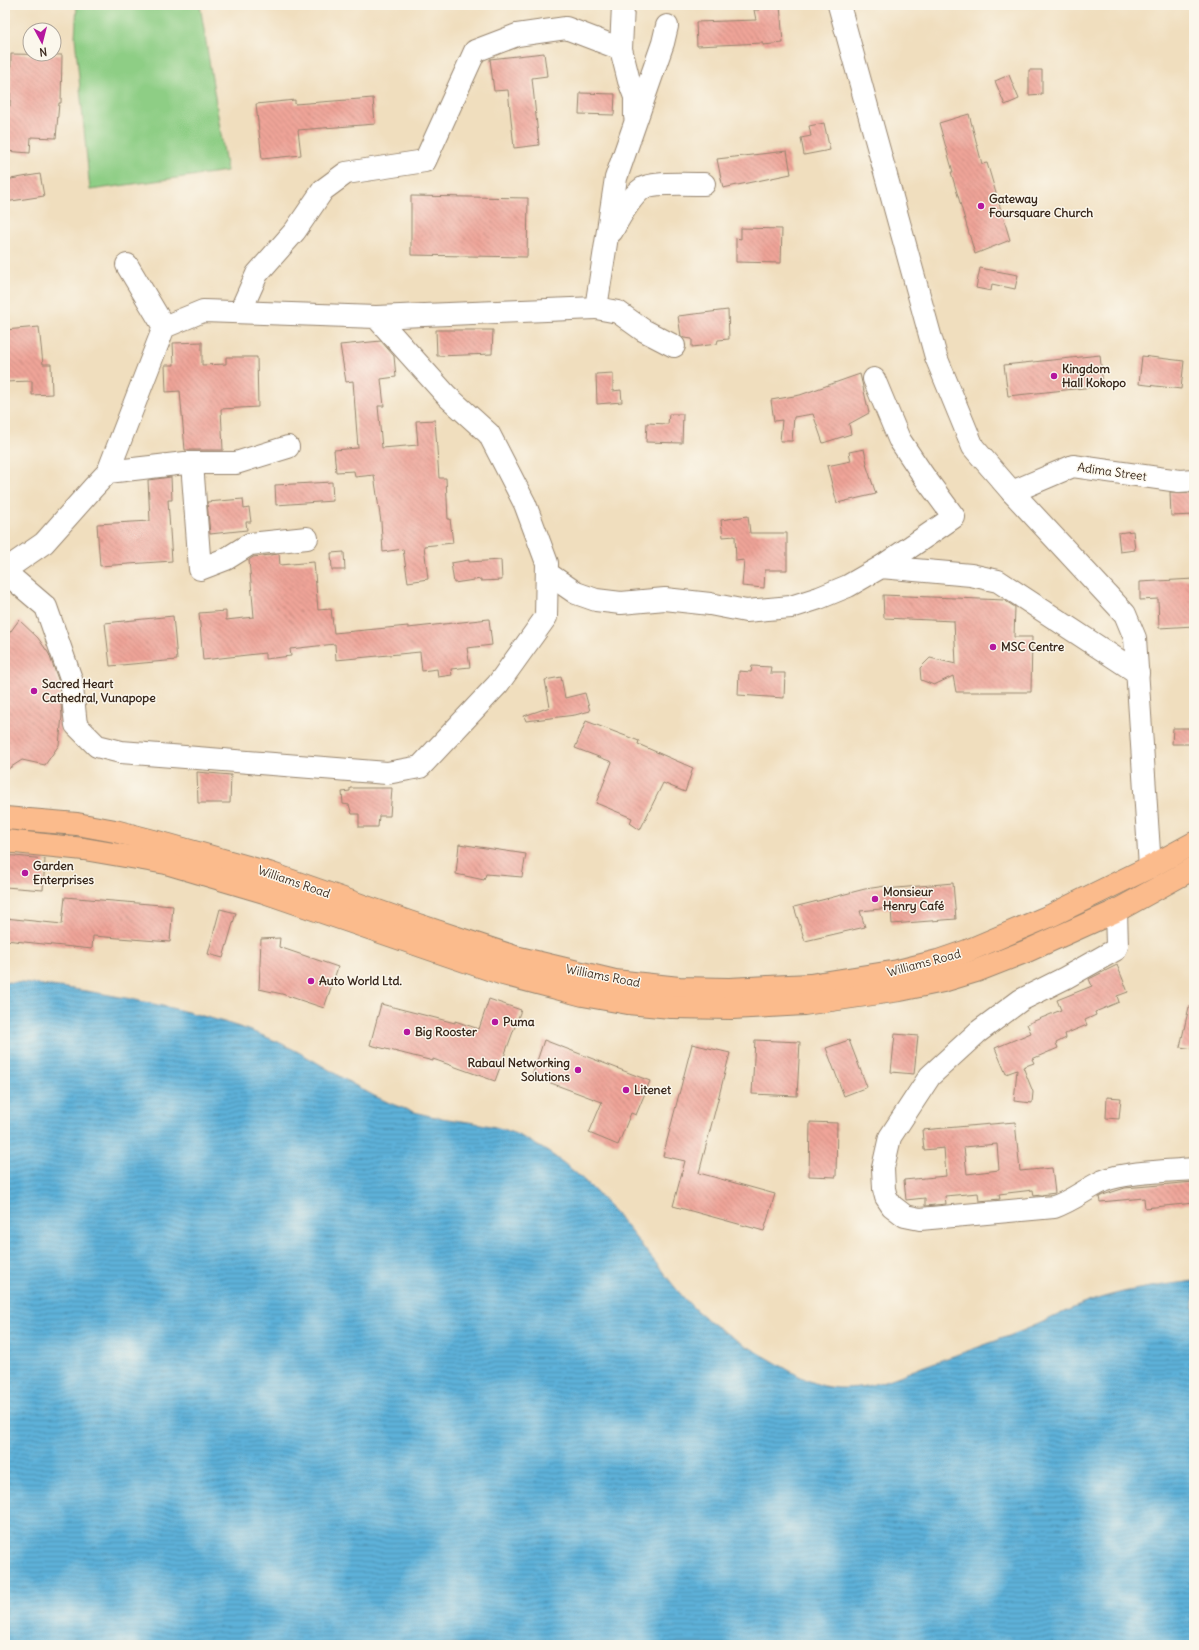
<svg xmlns="http://www.w3.org/2000/svg" width="1199" height="1650" viewBox="0 0 1199 1650" font-family="Delius,sans-serif">
  <style>
    .green { fill: #8ece85; stroke: #647c52 }
    .water { fill: url(#water-rules); stroke: #4c6e7c }
    .building { fill: url(#building-back-hatch); fill-rule: evenodd }
    .lines { fill: none; stroke-linecap: round; stroke-linejoin: round }
    .minor-casing { stroke: #96846e; stroke-width: 24 }
    .major-casing { stroke: #96846e; stroke-width: 24 }
    .minor { stroke: #fff; stroke-width: 22 }
    .major { stroke: #fbbb8c; stroke-width: 22 }
    .poi-dot { fill: #b5179e; stroke: #fbf7ec; stroke-width: 1.5 }
    .labels { text-anchor: middle; stroke-width: 3; stroke-linejoin: round; paint-order: stroke }
    .poi-label { font-size: 12px; font-weight: bold; fill: #3b2a1e; stroke: #fbf7ec; text-anchor: start }
    .street-label { font-size: 12px; fill: #3b2a1e; stroke: #fbf7ec }
  </style>
  <defs>
    <pattern id="water-rules" width="6" height="5" patternUnits="userSpaceOnUse"><rect width="6" height="5" fill="#5db1d9"/><path d="M0 2.5h6" fill="none" stroke="#4e90af"/></pattern>
    <pattern id="building-back-hatch" width="6" height="6" patternUnits="userSpaceOnUse"><rect width="6" height="6" fill="#efa499"/><path d="M-1 5l2 2M0 0l6 6M5-1l2 2" fill="none" stroke="#c3867c"/></pattern>
  </defs>
  <rect width="100%" height="100%" fill="#fbf7ec"/>
  <filter id="ink" filterUnits="userSpaceOnUse"><feTurbulence type="fractalNoise" baseFrequency=".025" numOctaves="2"/><feDisplacementMap in="SourceGraphic" scale="8" xChannelSelector="R" yChannelSelector="G"/><feConvolveMatrix kernelMatrix="1 2 1 2 8 2 1 2 1" color-interpolation-filters="sRGB"/></filter>
  <filter id="wash" filterUnits="userSpaceOnUse"><feTurbulence type="fractalNoise" baseFrequency=".012" numOctaves="4" result="noise"/><feDisplacementMap in="SourceGraphic" scale="16" xChannelSelector="R" yChannelSelector="G"/><feGaussianBlur stdDeviation="0.9" result="paint"/><feColorMatrix in="noise" values="0 0 0 0 0 0 0 0 0 0 0 0 0 0 0 0 0 1.4 0 .05"/><feComposite in="paint" operator="in"/></filter>
  <g filter="url(#wash)">
    <rect width="100%" height="100%" fill="#f0debe"/>
    <!-- green -->
    <path class="green" d="M77 5H200L227 171 90 190 75 37Z"/>
    <!-- water -->
    <path class="water" d="M5 982C47 984 89 991 131 999 181 1010 231 1021 278 1042 323 1062 361 1095 408 1110 440 1121 474 1120 506 1130 520 1135 535 1144 548 1152 594 1182 625 1225 659 1267 671 1282 683 1299 698 1312 721 1332 745 1345 771 1360 791 1371 813 1387 838 1388 873 1389 896 1377 927 1365 959 1354 991 1343 1022 1331 1043 1323 1062 1312 1083 1304 1119 1290 1156 1286 1194 1281V1645H5Z"/>
    <g id="blocks">
      <!-- building -->
      <g class="building">
        <path d="M760 5H780L783 43 763 45V43L697 46 696 22 756 20 754 10H760Z"/>
        <path d="M544 53 547 76 532 78 539 145 514 148 508 90 494 91 490 59Z"/>
        <path d="M11 54 62 55 61 103H59L56 138 31 137 30 153 5 151V106H10Z"/>
        <path d="M1029 70H1042V94L1029 95Z"/>
        <path d="M1009 75 1019 99 1005 105 995 81Z"/>
        <path d="M580 93 615 94 614 115 579 114Z"/>
        <path d="M373 98 375 124 298 130 301 155 262 159 256 104 295 100V104Z"/>
        <path d="M969 114 982 164 987 163 1010 240 975 254 951 172H953L939 123Z"/>
        <path d="M824 123 830 150 804 155 801 138 811 136 809 126Z"/>
        <path d="M787 151 791 174 723 188 717 159Z"/>
        <path d="M40 174 44 196 5 202V180Z"/>
        <path d="M411 196 528 198 527 257 411 255Z"/>
        <path d="M741 228 782 229 781 263 736 262V238L741 239Z"/>
        <path d="M980 268 1018 275 1015 289 992 284 991 291 976 288Z"/>
        <path d="M728 310 729 339 718 340 717 344 692 347V339L684 338 681 336 678 316Z"/>
        <path d="M39 327 43 364H51L52 394 32 395V381L5 382V330Z"/>
        <path d="M436 330H493L492 354 437 356Z"/>
        <path d="M381 341 394 356 396 377 381 379 384 406H378L382 448 418 445 416 421 435 420 439 478H446L448 519H450L453 543 424 546 428 579 408 582 403 549 383 552 381 522 374 475 355 477 354 471 336 472 334 450 358 448 353 381 346 382 340 345Z"/>
        <path d="M202 342V365L226 364V357H257L258 407 221 409 223 450H185L180 391 166 392 165 365H174L173 343Z"/>
        <path d="M1100 355 1103 386 1008 396 1004 365Z"/>
        <path d="M1142 356 1184 361 1181 389 1139 384Z"/>
        <path d="M613 373V391L621 390 622 402 597 404 596 374Z"/>
        <path d="M860 374 869 413 849 424 851 434 823 443 813 414 794 417 792 441H780L782 420 774 421 771 400 800 395Z"/>
        <path d="M669 414H683L682 443 646 442 647 423 668 424Z"/>
        <path d="M864 449 867 463 866 464 876 494 837 503 827 466 851 461 849 452Z"/>
        <path d="M171 477 172 500H168L172 561 100 566 97 524 150 521 148 480Z"/>
        <path d="M332 482 333 501 276 505 275 485Z"/>
        <path d="M1170 492 1194 493V515L1171 516Z"/>
        <path d="M243 499 244 509 249 508 251 522H246L247 530 210 534 207 502Z"/>
        <path d="M748 516 750 533H787V570H765L764 588 742 586 744 560 736 561 735 536 723 537 721 520Z"/>
        <path d="M1133 531 1135 550 1120 552 1118 533Z"/>
        <path d="M344 552 345 570H332L331 553Z"/>
        <path d="M279 554 280 565 314 562 318 610 331 609 334 633 408 626V628L489 619 492 645 467 648 470 667 451 669 452 675 438 677 437 669 422 671 420 652 336 660 335 644 290 649 291 656 265 659V653L203 660 199 613 226 611V620L254 617 249 560 253 557Z"/>
        <path d="M469 560V562L501 560 502 580 481 581V579L454 583 451 563Z"/>
        <path d="M1194 579V626L1159 628 1158 599 1140 600V582Z"/>
        <path d="M883 595 1004 600 1015 607 1014 637H1032L1031 692H956L953 676 934 685 921 680 920 668 930 658 956 664 954 621 884 618Z"/>
        <path d="M173 616 177 660 110 666 105 623Z"/>
        <path d="M19 620 38 638 49 654 59 682 62 716 59 745 45 765 22 760 5 771V639Z"/>
        <path d="M752 666 771 667 770 673H785L784 698 738 695 739 671 751 672Z"/>
        <path d="M561 677 565 698 585 693 590 711 575 715 526 721 524 716 550 707 545 680Z"/>
        <path d="M586 721 639 741 638 744 693 768 685 792 663 783 640 830 630 823 632 818 596 803 612 762 575 748Z"/>
        <path d="M1173 728H1194V744H1172Z"/>
        <path d="M197 772 231 775 230 803H198Z"/>
        <path d="M350 788H392L390 816H379L378 827H359V814H352L349 805 343 804 342 792 350 791Z"/>
        <path d="M459 844 526 854 522 877 486 874 484 880 456 874Z"/>
        <path d="M5 855 45 859 43 890 5 887Z"/>
        <path d="M953 883 956 919 892 924 891 908 860 911 865 927 805 941 794 907 865 889 886 886V889Z"/>
        <path d="M65 897 173 906 170 942 93 936 92 949 5 940V918L62 924Z"/>
        <path d="M220 909 236 913 223 958 208 954Z"/>
        <path d="M280 938 279 947 338 967 324 1008 282 994 259 989 261 939Z"/>
        <path d="M1117 965 1128 992 1117 996 1119 1002 1095 1012 1096 1015 1085 1020 1087 1025 1065 1034 1066 1038 1056 1043 1058 1048 1032 1059 1034 1063 1023 1067 1033 1092 1032 1103 1014 1101 1017 1070 1006 1074 995 1048 1031 1033 1027 1024 1061 1010 1057 1000 1092 986 1089 979Z"/>
        <path d="M489 999 521 1010 495 1081 433 1059V1061L370 1045 381 1004 455 1023V1021L479 1029Z"/>
        <path d="M1189 1007 1194 1008V1049L1180 1047Z"/>
        <path d="M895 1034 918 1036 914 1074 891 1072Z"/>
        <path d="M544 1040 650 1081 636 1115 631 1113 618 1145 589 1133 602 1102 532 1076Z"/>
        <path d="M755 1040 800 1042 797 1096 752 1094Z"/>
        <path d="M849 1040 867 1087 844 1096 826 1048Z"/>
        <path d="M692 1044 730 1053 699 1173 775 1194 764 1231 673 1206 685 1161 663 1156Z"/>
        <path d="M1107 1097 1121 1098 1119 1119 1106 1118Z"/>
        <path d="M810 1122 837 1123 836 1177 809 1176Z"/>
        <path d="M1015 1122 1020 1171 1052 1168 1055 1193 1034 1196 1033 1190 999 1194 1000 1199 979 1201 978 1193 945 1196 946 1204 925 1206V1198L906 1200 904 1180 946 1176 944 1148 924 1150 922 1130ZM997 1144 999 1170 967 1174 964 1147Z"/>
        <path d="M1194 1182V1203L1145 1208 1144 1198 1100 1202 1099 1197 1103 1195 1125 1188Z"/>
      </g>
    </g>
  </g>
  <g filter="url(#ink)">
    <use href="#blocks" fill-opacity="0" stroke="#96846e" stroke-width="1"/>
    <g class="lines">
      <defs>
        <g id="minor">
          <path d="M623 5 621 49 629 81 635 97V116"/>
          <path d="M839 5 936 357 973 447 1012 492 1125 614 1135 638 1150 867"/>
          <path d="M612 231C619 218 631 196 643 188 652 182 692 184 704 184"/>
          <path d="M127 265 164 327"/>
          <path d="M596 308 618 312 643 330 674 346"/>
          <path d="M240 312 257 274 295 231 323 190 346 173 425 161 475 51 517 35 566 28 621 49"/>
          <path d="M376 317 596 308 616 178 663 43 667 26"/>
          <path d="M874 379 899 439 923 475 954 517 881 567"/>
          <path d="M192 463 200 569 226 559 250 544 307 538"/>
          <path d="M1012 492 1073 466 1179 481 1194 480"/>
          <path d="M5 570 44 543 93 488 108 472 185 463H236L288 447"/>
          <path d="M5 572 46 607 71 679 76 725 97 746 121 752 387 773 420 767 498 684 546 617 547 563 525 504 489 434 447 396 376 317 203 311 164 327 108 472"/>
          <path d="M547 573 576 593 596 600 621 603 665 599 710 604 746 611 791 607 819 598 848 586 881 567 971 575 998 581 1138 673"/>
          <path d="M1116 911 1117 946 1115 950 1065 978 1021 1000 978 1032 930 1076 890 1137 883 1168 884 1189 886 1197 892 1206 905 1216 920 1219 1054 1207C1072 1201 1086 1189 1103 1181 1124 1172 1169 1171 1194 1169"/>
        </g>
        <g id="major">
          <path d="M5 818 77 824 115 831 169 845 269 873 409 922 515 957 615 981 679 988 729 989 810 985 898 971 938 961 967 951 1052 915 1150 867 1194 843"/>
          <path d="M5 841 84 849 166 863 264 892 503 974 583 995 628 1003 671 1007 732 1008 804 1004 900 990 943 981 976 971 1027 951 1116 911 1194 868"/>
        </g>
      </defs>
      <!-- minor casing -->
      <use href="#minor" class="minor-casing"/>
      <!-- major casing -->
      <use href="#major" class="major-casing"/>
      <!-- minor -->
      <use href="#minor" class="minor"/>
      <!-- major -->
      <use href="#major" class="major"/>
    </g>
  </g>
  <!-- markers -->
  <g class="poi-dot">
    <circle cx="981" cy="206" r="4"/>
    <circle cx="1054" cy="376" r="4"/>
    <circle cx="993" cy="647" r="4"/>
    <circle cx="34" cy="691" r="4"/>
    <circle cx="25" cy="873" r="4"/>
    <circle cx="875" cy="899" r="4"/>
    <circle cx="311" cy="981" r="4"/>
    <circle cx="495" cy="1022" r="4"/>
    <circle cx="407" cy="1032" r="4"/>
    <circle cx="578" cy="1070" r="4"/>
    <circle cx="626" cy="1090" r="4"/>
  </g>
  <g class="labels">
    <!-- poi labels -->
    <g class="poi-label">
      <text x="989" y="203">Gateway<tspan x="989" dy="14">Foursquare Church</tspan></text>
      <text x="1062" y="373">Kingdom<tspan x="1062" dy="14">Hall Kokopo</tspan></text>
      <text x="1001" y="651">MSC Centre</text>
      <text x="42" y="688">Sacred Heart<tspan x="42" dy="14">Cathedral, Vunapope</tspan></text>
      <text x="33" y="870">Garden<tspan x="33" dy="14">Enterprises</tspan></text>
      <text x="883" y="896">Monsieur<tspan x="883" dy="14">Henry Café</tspan></text>
      <text x="319" y="985">Auto World Ltd.</text>
      <text x="503" y="1026">Puma</text>
      <text x="415" y="1036">Big Rooster</text>
      <text x="570" y="1067" text-anchor="end">Rabaul Networking<tspan x="570" dy="14">Solutions</tspan></text>
      <text x="634" y="1094">Litenet</text>
    </g>
    <!-- street labels -->
    <g class="street-label">
      <text transform="translate(1112 472) rotate(8)" y="4">Adima Street</text>
      <text transform="translate(294 882) rotate(19)" y="4">Williams Road</text>
      <text transform="translate(924 963) rotate(-15)" y="4">Williams Road</text>
      <text transform="translate(603 976) rotate(11)" y="4">Williams Road</text>
    </g>
  </g>
  <!-- margin -->
  <rect width="1199" height="1650" fill="none" stroke="#fbf7ec" stroke-width="20"/>
  <!-- north arrow -->
  <g transform="translate(42 42) rotate(173)"><circle r="19" fill="#fbf7ec" stroke="#aea59a"/>
  <path d="M0-3L7 15L0 10L-7 15Z" fill="#b5179e"/>
  <text y="-6" font-size="11" font-weight="bold" text-anchor="middle" fill="#3b2a1e">N</text>
  </g>
</svg>
